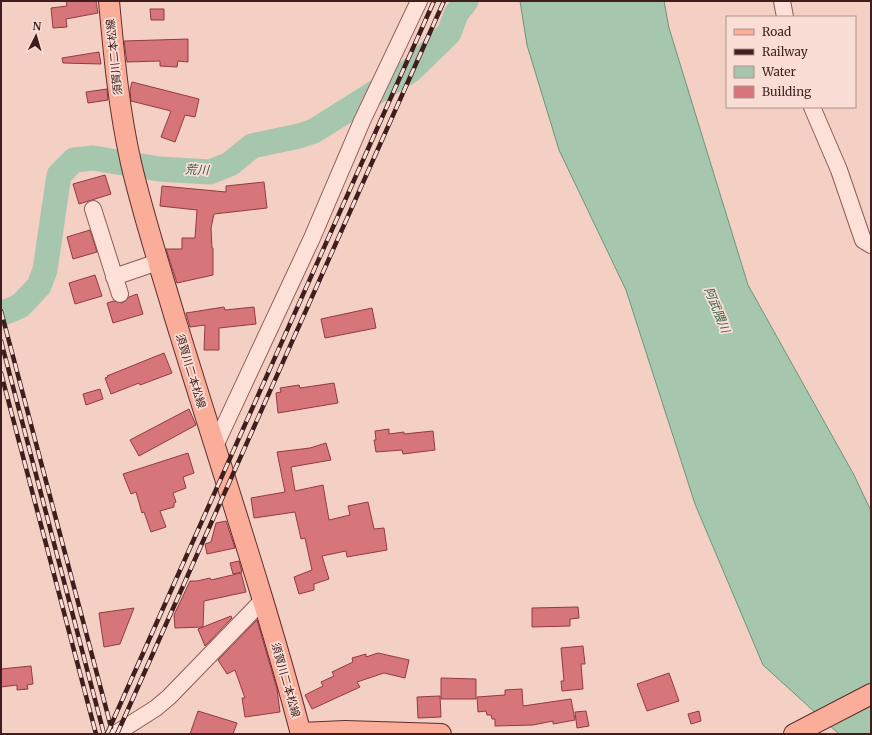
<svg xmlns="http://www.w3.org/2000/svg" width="872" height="735" viewBox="0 0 872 735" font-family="Merriweather,'Noto Sans JP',serif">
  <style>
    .water { fill: #a7c6ae; stroke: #6c9678 }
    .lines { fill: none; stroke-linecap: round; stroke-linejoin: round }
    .river { stroke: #a7c6ae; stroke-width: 25 }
    .building { fill: #d6767b; stroke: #943a41 }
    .minor-casing { stroke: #915b58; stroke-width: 18 }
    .major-casing { stroke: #5f2c2c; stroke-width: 22 }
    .minor { stroke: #fde1d9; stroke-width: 16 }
    .major { stroke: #faae99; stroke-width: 20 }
    .rail-casing { stroke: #3f1e1d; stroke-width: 4.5 }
    .rail { stroke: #faded5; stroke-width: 3; stroke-dasharray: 9; stroke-linecap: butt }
    .labels { text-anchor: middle; stroke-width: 3.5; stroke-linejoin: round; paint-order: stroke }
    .street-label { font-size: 11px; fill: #3f1e1d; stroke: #faded5 }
    .water-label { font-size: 12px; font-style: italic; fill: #2b6144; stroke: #faded5 }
  </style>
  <rect width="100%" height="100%" fill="#f3cfc4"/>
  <!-- water -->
  <path class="water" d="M520 1H664L669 28 748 285 854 475 871 511V734H839L763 665 695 504 626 290 559 150 527 45Z"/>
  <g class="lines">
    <!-- river -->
    <path class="river" d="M1 314 20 306 39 286 45 270 59 175 74 160 93 158 159 169 210 172 230 164 252 146 299 136 314 131 411 70 449 33 456 14 466 1"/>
  </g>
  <!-- building -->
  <g class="building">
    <path d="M66 1H96L98 13 66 19 67 27 53 28 51 8 67 6Z"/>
    <path d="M150 9H164V20H151Z"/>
    <path d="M188 39V62L178 61 177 67 160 66V61L127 62 124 41Z"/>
    <path d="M99 52 101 64 63 63 62 58Z"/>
    <path d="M132 82 199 99 195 117 185 115 175 142 161 137 171 111 131 101 130 90Z"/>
    <path d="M107 89 108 100 88 103 86 92Z"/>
    <path d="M105 175 111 194 79 204 73 184Z"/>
    <path d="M264 182 267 208 214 214 211 228 212 248H213V275L177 283 166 249H182V238H195L197 210 160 206 162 186 226 192V186Z"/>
    <path d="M90 230 97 252 73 259 67 237Z"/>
    <path d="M95 275 102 296 75 304 69 283Z"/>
    <path d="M137 294 143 314 113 323 107 303 114 301 122 303 129 297Z"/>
    <path d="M224 307 225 310 254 307 256 324 219 328V350H204L205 325 190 327 186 313Z"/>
    <path d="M372 308 376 328 325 338 321 319Z"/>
    <path d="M164 353 172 373 140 385 139 383 111 394 105 378 108 377 107 376Z"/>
    <path d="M334 383 338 403 278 413 276 393 281 392 280 388 299 385 300 388Z"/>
    <path d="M100 389 103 399 86 405 83 394Z"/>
    <path d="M189 409 196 425 139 456 130 440Z"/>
    <path d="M389 429V434L404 432V434L433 431 435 450 403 454 402 450 376 452 374 440H376L375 431Z"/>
    <path d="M326 443 331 460 291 467 295 491 323 485 329 520 350 515 348 506 368 502 374 529 384 528 387 550 347 557 346 551 322 556 329 579 314 584V590L299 594 294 577 312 570 305 538 301 539 295 512 254 518 251 498 285 492 277 452 310 448Z"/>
    <path d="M188 453 194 473 183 477 186 488 173 493 176 502 174 503V507L160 511 166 527 151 532 144 512 142 513 136 492 131 494 123 474Z"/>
    <path d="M226 521 235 548 207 554 205 544 211 542 216 523Z"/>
    <path d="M239 561 242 572 233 574 230 563Z"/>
    <path d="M241 573 246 592 204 601 203 627 175 628 174 615 190 581H197L210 578 211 580Z"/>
    <path d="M578 607 579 618 570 619V626L532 627V608Z"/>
    <path d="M134 608 120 644 104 647 99 613Z"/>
    <path d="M231 616 232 618 205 646 198 629Z"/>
    <path d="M257 620 277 689 280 712 245 717 242 698H245L235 670 227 674 218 660Z"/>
    <path d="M583 646 585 664H581L583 689 562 691 561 681H564L561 648Z"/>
    <path d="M378 653 409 660 405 678 384 673 357 682 360 687 312 709 305 695 323 686 321 682 334 676 332 672 353 662 352 658 366 654V657Z"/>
    <path d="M31 666 33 684 27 685 28 689 17 690V685L1 687V669Z"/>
    <path d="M669 673 679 701 647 711 637 684Z"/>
    <path d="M441 678 476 679V699H441Z"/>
    <path d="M522 689 523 706 571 699 575 720 553 724V721L533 725 495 726V719H492L491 715H487L486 711 478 712 477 697 505 695V690Z"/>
    <path d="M440 696 441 717 418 718 417 697Z"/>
    <path d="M198 711 237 723 233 734H190Z"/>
    <path d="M586 711 589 726 577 728 575 712Z"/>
    <path d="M699 711 701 721 691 724 688 714Z"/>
  </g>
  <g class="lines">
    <defs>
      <g id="minor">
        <path d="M782 1 785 17"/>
        <path d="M812 107 839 170 863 240 871 245"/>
        <path d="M93 209 120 294"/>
        <path d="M114 277 158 262"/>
        <path d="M214 448 312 238 362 121 419 1"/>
        <path d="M115 734 156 708 169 697 263 600"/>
      </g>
      <g id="major">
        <path d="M109 1C114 56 119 110 131 163 143 215 160 267 175 318 217 456 264 594 301 734"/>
        <path d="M301 733 345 731 441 734"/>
        <path d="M794 734 871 694"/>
      </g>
    </defs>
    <!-- minor casing -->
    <use href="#minor" class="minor-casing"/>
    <!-- major casing -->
    <use href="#major" class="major-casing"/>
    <!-- minor -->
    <use href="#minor" class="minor"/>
    <!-- major -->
    <use href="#major" class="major"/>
    <defs>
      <g id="rail">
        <path d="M1 311 111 727"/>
        <path d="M1 341 104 734"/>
        <path d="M1 373 96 734"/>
        <path d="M107 734 434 1"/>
        <path d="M117 734 444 1"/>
      </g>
    </defs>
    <!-- rail casing -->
    <use href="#rail" class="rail-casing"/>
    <!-- rail -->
    <use href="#rail" class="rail"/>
  </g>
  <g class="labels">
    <!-- street labels -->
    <g class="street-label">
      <text transform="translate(114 57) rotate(-96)" y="4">須賀川二本松線</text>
      <text transform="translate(191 371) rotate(73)" y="4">須賀川二本松線</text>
      <text transform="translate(286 680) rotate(74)" y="4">須賀川二本松線</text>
    </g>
    <!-- water labels -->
    <g class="water-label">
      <text transform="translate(197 170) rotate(2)" y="4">荒川</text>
      <text transform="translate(717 310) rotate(68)" y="4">阿武隈川</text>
    </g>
  </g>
  <!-- border -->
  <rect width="872" height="735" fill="none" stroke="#3f1e1d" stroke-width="4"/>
  <!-- legend -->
  <rect x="726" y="16" width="130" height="92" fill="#faded5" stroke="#af918b"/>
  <rect x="734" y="29" width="20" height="6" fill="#faae99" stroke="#af918b"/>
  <text x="762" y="36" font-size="12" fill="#3f1e1d">Road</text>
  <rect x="734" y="49" width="20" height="6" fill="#3f1e1d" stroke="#af918b"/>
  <text x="762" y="56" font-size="12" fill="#3f1e1d">Railway</text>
  <rect x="734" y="66" width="20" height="12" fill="#a7c6ae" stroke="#af918b"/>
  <text x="762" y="76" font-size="12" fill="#3f1e1d">Water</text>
  <rect x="734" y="86" width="20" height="12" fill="#d6767b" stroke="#af918b"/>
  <text x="762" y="96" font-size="12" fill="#3f1e1d">Building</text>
  <!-- north arrow -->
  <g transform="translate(36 36) rotate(5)" stroke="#faded5" stroke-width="3" paint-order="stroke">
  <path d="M0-3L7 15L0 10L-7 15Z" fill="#3f1e1d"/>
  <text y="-6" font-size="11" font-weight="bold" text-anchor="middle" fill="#3f1e1d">N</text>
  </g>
</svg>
